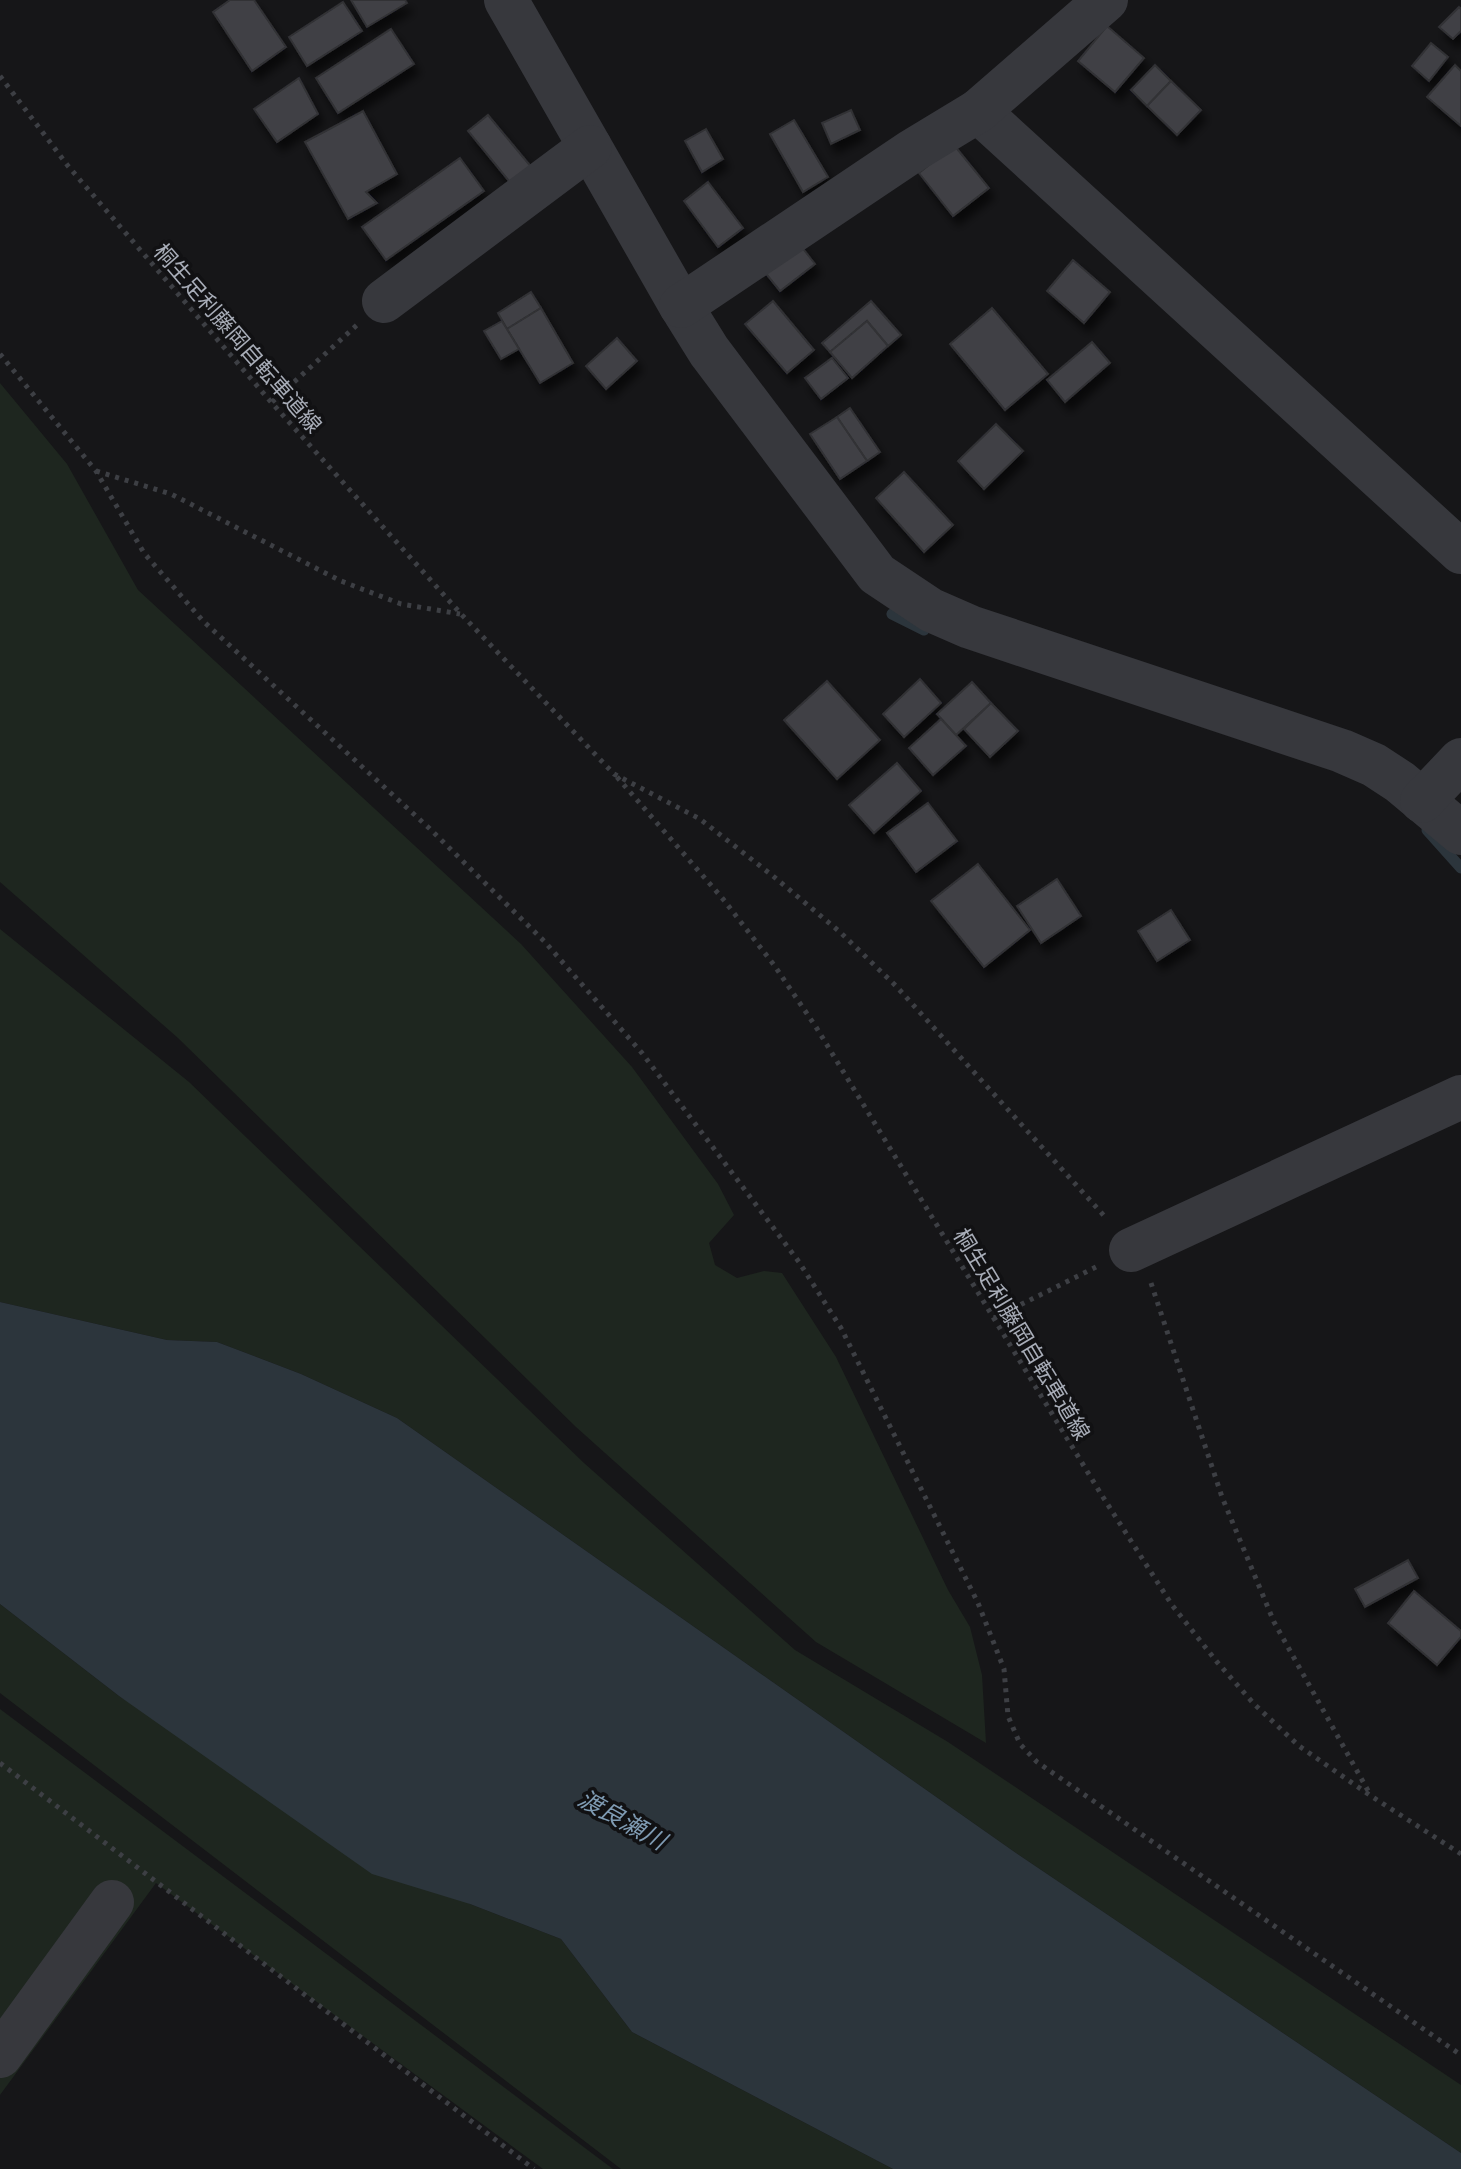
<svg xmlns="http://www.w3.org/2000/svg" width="1461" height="2169" viewBox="0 0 1461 2169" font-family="'Fira Sans','Noto Sans JP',sans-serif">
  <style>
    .green { fill: #1e261f }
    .water { fill: #2c353c }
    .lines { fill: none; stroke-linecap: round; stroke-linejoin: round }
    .stream { stroke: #2c353c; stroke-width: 11 }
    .building { fill: #404145; stroke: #303034; stroke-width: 2; filter: url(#shadow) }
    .path { stroke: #3d3f44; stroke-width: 5; stroke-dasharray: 4 6; stroke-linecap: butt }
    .minor { stroke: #37383d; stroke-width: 44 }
    .labels { text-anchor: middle; stroke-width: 7; stroke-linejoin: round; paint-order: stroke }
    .street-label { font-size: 22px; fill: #a8adb8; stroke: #111113 }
    .water-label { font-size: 24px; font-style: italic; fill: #7f9bb3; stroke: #111113 }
  </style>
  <defs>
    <filter id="shadow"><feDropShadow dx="5" dy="9" stdDeviation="4" flood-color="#0009"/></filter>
  </defs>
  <rect width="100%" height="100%" fill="#161618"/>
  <!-- green -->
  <g class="green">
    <path d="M0 383 67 464 138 590 521 944 632 1067 718 1184 734 1215 709 1243 715 1265 737 1278 764 1271 782 1273 836 1357 948 1590 970 1627 982 1675 986 1743 816 1642 576 1427 178 1038 0 882Z"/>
    <path d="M0 929 189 1082 584 1463 795 1650 948 1742 1461 2085V2153L1016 1853 397 1418 301 1374 217 1342 167 1340 0 1302Z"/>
    <path d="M0 1604 119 1696 470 1904 561 1939 632 2032 893 2169H621L0 1693Z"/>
    <path d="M0 1709 613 2169H543L156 1883 0 2095Z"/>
  </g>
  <!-- water -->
  <path class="water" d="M0 1302 167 1340 217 1342 301 1374 397 1418 1016 1853 1461 2153V2169H893L632 2032 561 1939 470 1904 372 1874 119 1696 0 1604Z"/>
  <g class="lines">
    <!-- stream -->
    <g class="stream">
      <path d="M892 614 924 630"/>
      <path d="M1427 830 1461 868"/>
    </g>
  </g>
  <!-- building -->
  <g class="building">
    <path d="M230 0H254L286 47 252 71 213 12Z"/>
    <path d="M351 0H405L407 3 367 27Z"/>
    <path d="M343 2 362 31 307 66 289 37Z"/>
    <path d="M1459 7 1461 9V31L1453 39 1439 27Z"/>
    <path d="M1107 26 1144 58 1115 92 1078 61Z"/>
    <path d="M391 29 414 64 338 113 316 78Z"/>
    <path d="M1431 43 1448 57 1429 81 1412 66Z"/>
    <path d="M1155 65 1171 81 1147 106 1131 90Z"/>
    <path d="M1455 65 1461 71V126L1427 97Z"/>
    <path d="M299 78 318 114 277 142 254 109Z"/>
    <path d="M1171 81 1201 110 1177 135 1147 106Z"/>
    <path d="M851 110 860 130 831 144 822 123Z"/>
    <path d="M363 111 397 174 366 192 377 203 348 219 305 142Z"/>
    <path d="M488 115 533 169 513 186 468 131Z"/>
    <path d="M794 120 828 177 803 192 770 134Z"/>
    <path d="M706 129 723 159 702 172 685 141Z"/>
    <path d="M954 145 989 188 953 216 919 173Z"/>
    <path d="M460 158 484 191 386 260 362 227Z"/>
    <path d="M708 182 743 228 718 247 684 201Z"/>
    <path d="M794 237 815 264 780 291 759 265Z"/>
    <path d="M1073 260 1110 292 1084 323 1047 291Z"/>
    <path d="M531 292 541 308 507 329 498 313Z"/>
    <path d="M773 301 814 350 787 373 745 324Z"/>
    <path d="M871 301 901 335 888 346 867 321 830 352 822 343Z"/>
    <path d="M541 308 573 363 540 383 507 329Z"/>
    <path d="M992 308 1048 374 1005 410 950 344Z"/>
    <path d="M502 321 519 349 501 359 484 331Z"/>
    <path d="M867 321 888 346 852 378 830 352Z"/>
    <path d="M617 338 637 361 606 389 586 366Z"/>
    <path d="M1092 342 1110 363 1065 402 1047 380Z"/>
    <path d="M832 358 848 378 821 399 805 378Z"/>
    <path d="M850 408 880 452 867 461 837 417Z"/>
    <path d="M837 417 867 461 840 479 810 434Z"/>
    <path d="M996 424 1023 451 984 489 958 461Z"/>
    <path d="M904 472 953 525 924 552 876 498Z"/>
    <path d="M920 679 941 703 904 737 883 714Z"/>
    <path d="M827 681 880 740 837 779 784 720Z"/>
    <path d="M972 682 991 703 956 735 937 714Z"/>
    <path d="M991 703 1018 731 990 757 964 729Z"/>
    <path d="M941 719 966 746 933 775 909 748Z"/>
    <path d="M897 763 921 791 874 833 849 805Z"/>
    <path d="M928 803 957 841 916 872 887 833Z"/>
    <path d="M978 864 1030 930 984 967 931 901Z"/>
    <path d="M1057 879 1081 916 1041 943 1017 906Z"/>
    <path d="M1171 910 1190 940 1157 961 1138 931Z"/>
    <path d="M1408 1560 1418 1578 1365 1607 1355 1589Z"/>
    <path d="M1414 1591 1461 1631V1637L1437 1665 1388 1623Z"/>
  </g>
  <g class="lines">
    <!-- path -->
    <g class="path">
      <path d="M0 76 68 166 271 402 461 614 614 774 700 819 773 876 840 932 896 986 1107 1219"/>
      <path d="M0 354 96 471 144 553 203 621 429 828 544 941 642 1053 799 1262 841 1328 978 1603 1004 1669 1008 1716 1020 1744 1037 1762 1461 2055"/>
      <path d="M272 402 357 325"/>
      <path d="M96 471 171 494 341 581 401 604 460 614"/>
      <path d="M617 777 723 899 774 965 816 1027 1101 1494 1172 1605 1217 1662 1254 1704 1299 1746 1371 1796 1461 1854"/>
      <path d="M1151 1283 1222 1497 1274 1622 1371 1796"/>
      <path d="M994 1318 1098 1266"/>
      <path d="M0 1763 534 2169"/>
    </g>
    <!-- minor -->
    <g class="minor">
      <path d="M506 0 681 306 709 351 877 574 931 610 970 627 1342 751 1374 765 1400 782 1461 833"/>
      <path d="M978 111 1461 552"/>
      <path d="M384 301 590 147"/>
      <path d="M681 306 912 151 978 111 1106 0"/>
      <path d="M1422 801 1461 760"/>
      <path d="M1131 1250 1461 1097"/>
      <path d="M0 2056 112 1902"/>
    </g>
  </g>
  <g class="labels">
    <!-- street labels -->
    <g class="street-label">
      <text transform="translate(238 338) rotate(49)" y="8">桐生足利藤岡自転車道線</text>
      <text transform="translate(1022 1334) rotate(59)" y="8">桐生足利藤岡自転車道線</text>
    </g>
    <!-- water labels -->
    <g class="water-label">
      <text transform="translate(622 1820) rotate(29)" y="8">渡良瀬川</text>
    </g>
  </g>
</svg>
